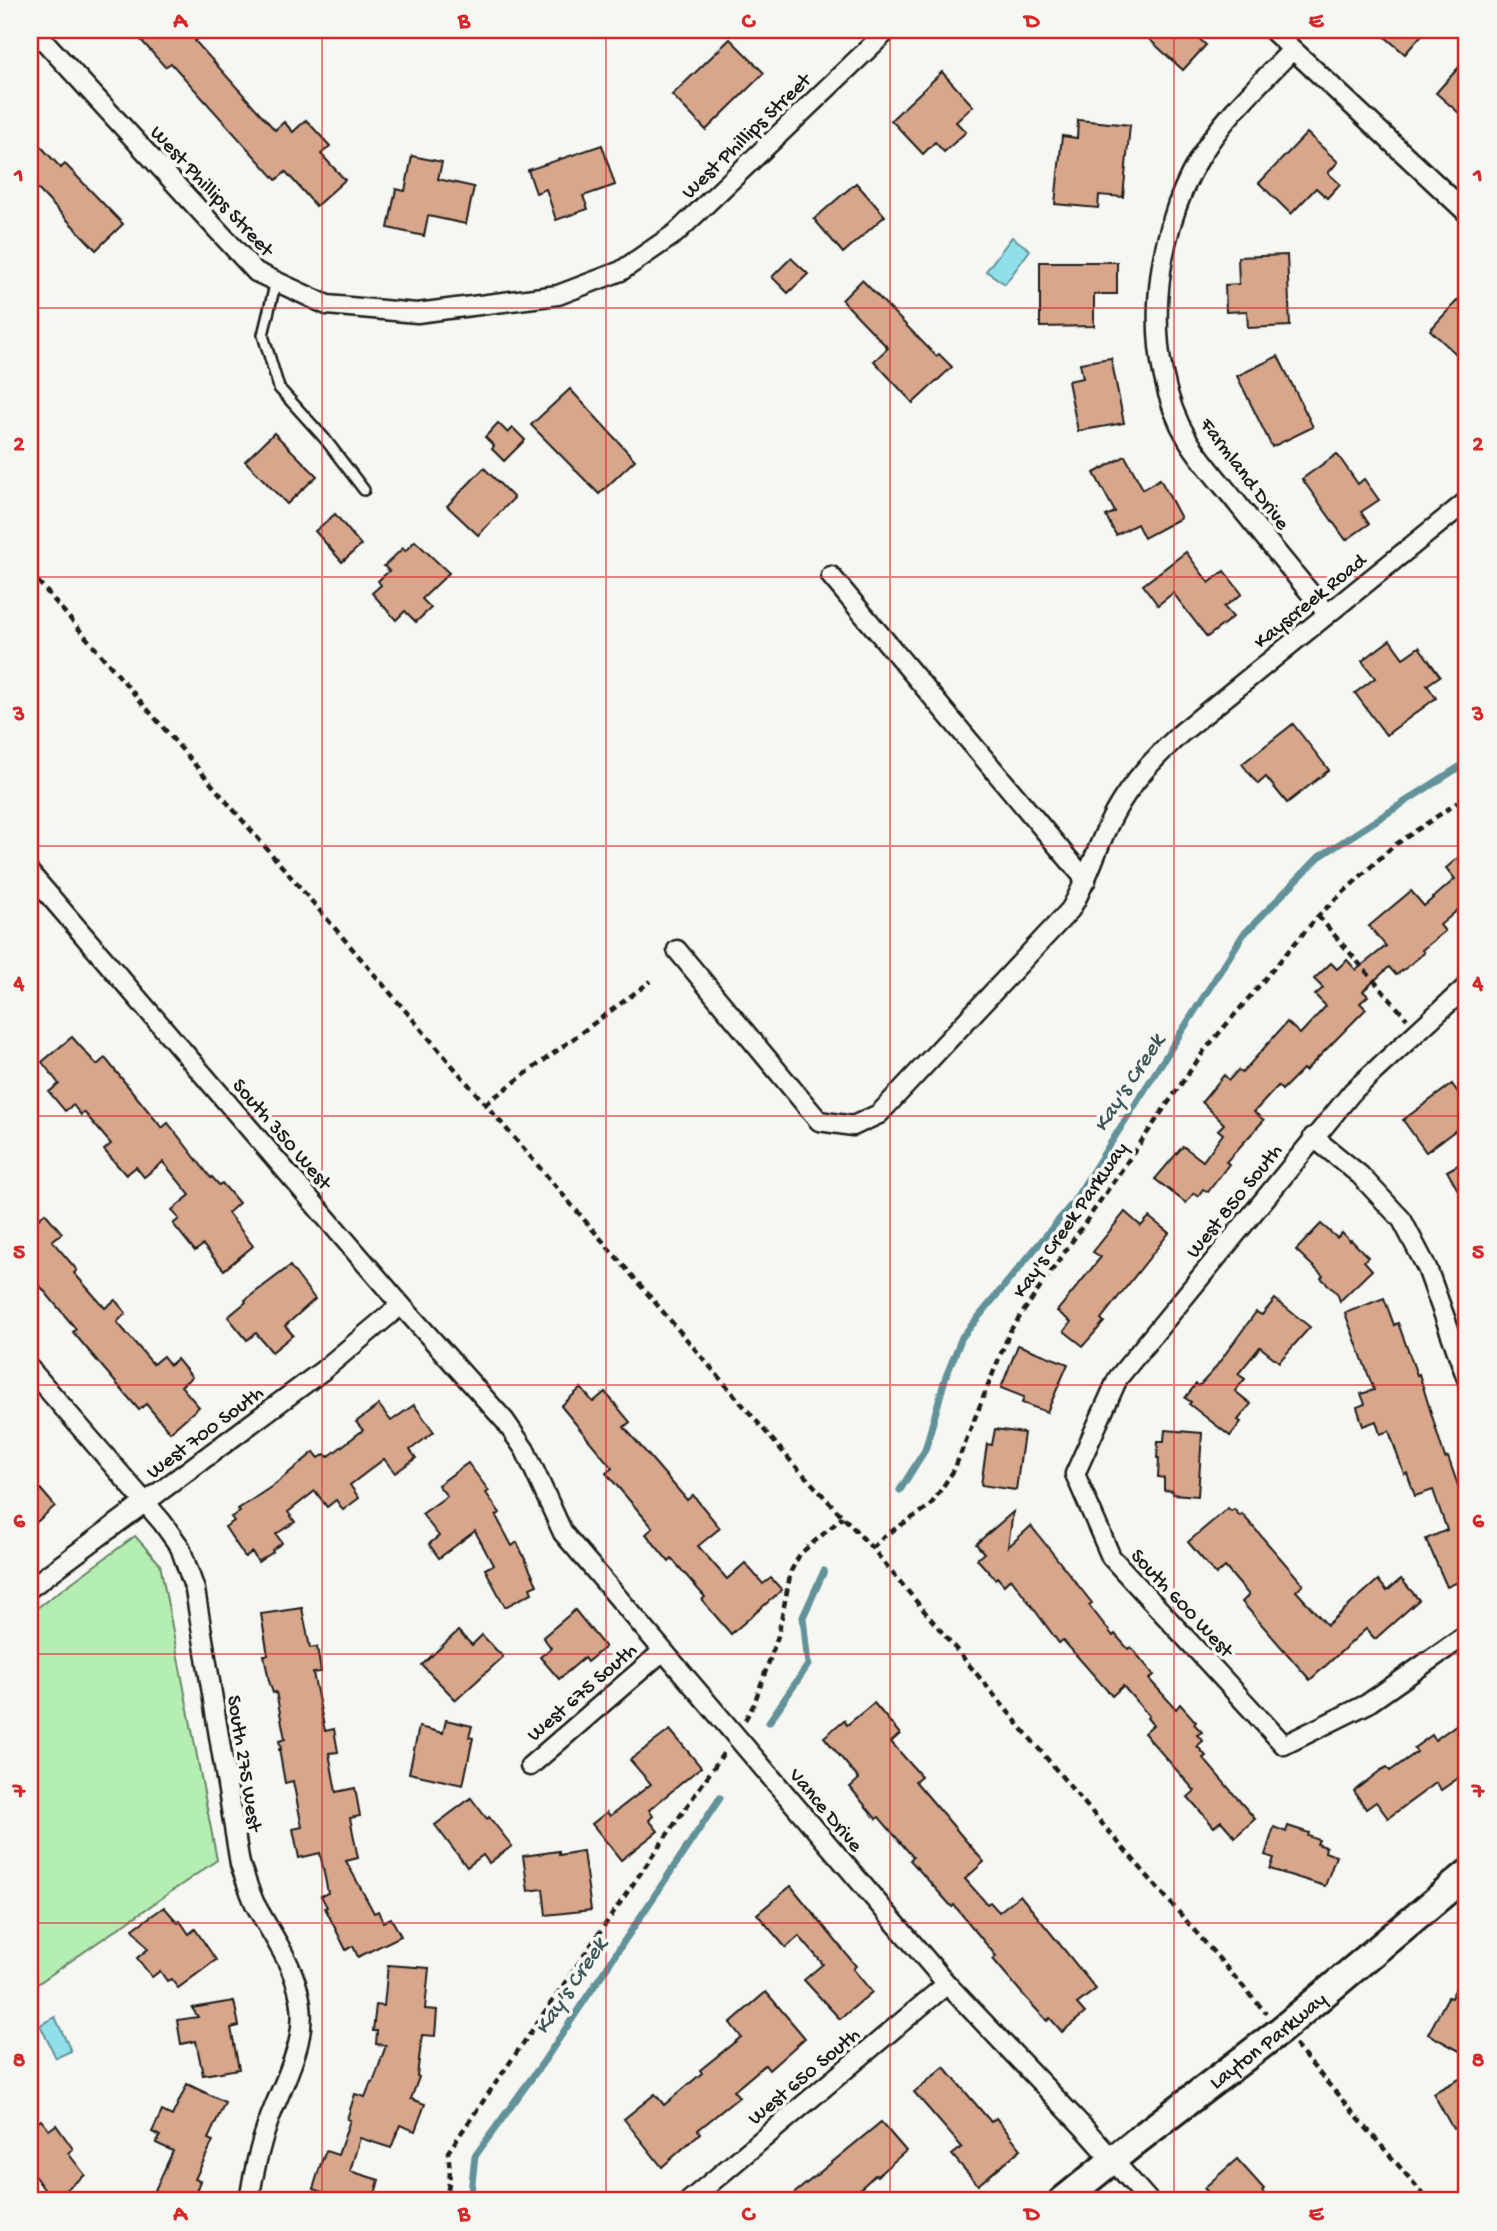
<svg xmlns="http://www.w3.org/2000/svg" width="1497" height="2231" viewBox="0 0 1497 2231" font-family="'Gochi Hand',sans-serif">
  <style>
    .green { fill: #b5eeb2; stroke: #688567; stroke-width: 2 }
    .water { fill: #90e0ec; stroke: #629299; stroke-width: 2 }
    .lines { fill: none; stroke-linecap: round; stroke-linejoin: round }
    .stream { stroke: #629299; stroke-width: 7 }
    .building { fill: #d8a68b; stroke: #1c1c1c; stroke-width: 2 }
    .service-casing { stroke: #1c1c1c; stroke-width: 14 }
    .minor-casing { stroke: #1c1c1c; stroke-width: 23 }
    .secondary-casing { stroke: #1c1c1c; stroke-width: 32 }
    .path { stroke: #1c1c1c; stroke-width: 4.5; stroke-dasharray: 7 5; stroke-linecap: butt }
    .service { stroke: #f6f6f2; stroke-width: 9 }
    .minor { stroke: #f6f6f2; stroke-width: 18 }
    .secondary { stroke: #f6f6f2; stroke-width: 26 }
    .grid { fill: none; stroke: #d62828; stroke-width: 2; stroke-opacity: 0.55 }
    .labels { text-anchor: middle; stroke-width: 7; stroke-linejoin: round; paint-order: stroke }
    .street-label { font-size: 21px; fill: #1c1c1c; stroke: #f6f6f2 }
    .water-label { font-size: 23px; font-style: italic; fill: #3f575a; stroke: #f6f6f2 }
    .neatline { fill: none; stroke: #d62828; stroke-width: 2.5 }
    .grid-label { font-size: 23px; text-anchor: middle; font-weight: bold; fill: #d62828 }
  </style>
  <rect width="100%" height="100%" fill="#f6f6f2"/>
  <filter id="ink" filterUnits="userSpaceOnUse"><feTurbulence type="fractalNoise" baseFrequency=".0143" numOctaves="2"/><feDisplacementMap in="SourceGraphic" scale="14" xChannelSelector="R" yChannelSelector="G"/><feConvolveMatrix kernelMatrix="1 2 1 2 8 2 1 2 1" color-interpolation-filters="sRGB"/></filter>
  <g filter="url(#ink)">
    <!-- green -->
    <path class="green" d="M135 1536 160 1564 217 1860 30 1989V1613Z"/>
    <!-- water -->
    <g class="water">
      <path d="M1012 237 1030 250 1005 284 986 271Z"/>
      <path d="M55 2017 71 2051 56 2058 40 2025Z"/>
    </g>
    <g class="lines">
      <!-- stream -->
      <g class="stream">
        <path d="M900 1490 925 1450 945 1379 962 1337 1072 1204 1243 935 1319 857 1467 762"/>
        <path d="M769 1722 808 1665 803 1617 824 1571"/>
        <path d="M470 2201 475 2156 544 2061 720 1798"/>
      </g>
    </g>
    <!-- building -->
    <g class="building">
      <path d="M132 30H190L198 39 195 41 275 130 284 122 293 132 306 120 330 146 321 154 345 180 316 206 286 172 276 180 171 63 165 67Z"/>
      <path d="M1139 30H1190L1206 45 1183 70Z"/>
      <path d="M1377 30H1426L1405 54Z"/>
      <path d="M730 39 764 73 706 130 672 95Z"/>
      <path d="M1467 58V120L1436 93Z"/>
      <path d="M942 72 973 106 956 122 966 132 944 152 935 142 923 154 891 120Z"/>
      <path d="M1078 120 1130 125 1123 197 1099 195 1098 208 1055 204 1062 136 1077 138Z"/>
      <path d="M1307 133 1338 162 1328 173 1340 184 1327 198 1316 188 1291 214 1259 183Z"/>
      <path d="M30 135 61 168 65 164 123 224 96 250 30 181Z"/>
      <path d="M602 145 615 185 583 196 588 209 556 220 546 189 536 193 528 170Z"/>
      <path d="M412 156 442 162 438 179 474 187 466 224 428 216 424 236 388 228 396 189 405 191Z"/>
      <path d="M856 183 885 216 843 253 814 219Z"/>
      <path d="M1287 255 1290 326 1248 328 1247 311 1226 312 1225 285 1239 284 1238 257Z"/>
      <path d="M791 258 808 274 788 293 772 277Z"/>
      <path d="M1040 262H1117V294H1094V326L1040 327Z"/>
      <path d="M862 280 936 356 939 354 952 367 913 403 874 361 888 348 842 300Z"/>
      <path d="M1467 290V364L1430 330Z"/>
      <path d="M1278 356 1313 427 1272 447 1237 376Z"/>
      <path d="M1111 358 1124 423 1078 431 1068 381 1083 378 1080 363Z"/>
      <path d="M570 389 635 460 599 494 531 425Z"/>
      <path d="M498 423 508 433 513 428 525 440 504 461 492 449 494 446 485 437Z"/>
      <path d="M274 433 317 476 287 504 245 461Z"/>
      <path d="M1337 454 1358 484 1364 479 1379 500 1361 512 1369 524 1346 540 1302 479Z"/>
      <path d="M1125 456 1143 489 1160 479 1181 518 1144 538 1137 524 1116 535 1106 516 1115 512 1094 473Z"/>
      <path d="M484 468 514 498 478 535 447 506Z"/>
      <path d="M335 514 361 545 342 562 315 531Z"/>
      <path d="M415 541 449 573 422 599 431 608 416 622 405 611 396 620 372 593 381 585 378 581 389 571 384 566 403 548 405 551Z"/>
      <path d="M1186 552 1209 583 1224 571 1242 594 1224 607 1233 617 1207 637 1173 593 1158 605 1143 585Z"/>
      <path d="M1390 640 1403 658 1419 647 1440 676 1427 685 1436 698 1386 735 1355 693 1375 678 1362 661Z"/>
      <path d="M1293 724 1329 770 1287 803 1266 777 1258 784 1242 764Z"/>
      <path d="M1467 850V902L1440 925 1445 931 1422 950 1424 953 1406 968 1396 975 1389 967 1363 991 1368 996 1360 1003 1366 1009 1305 1071 1303 1069 1282 1090 1278 1086 1254 1112 1264 1120 1226 1162 1229 1164 1208 1192 1203 1189 1198 1196 1194 1193 1186 1203 1155 1179 1183 1146 1203 1161 1223 1134 1218 1130 1224 1124 1202 1102 1224 1075 1229 1080 1238 1070 1242 1073 1287 1022 1300 1034 1326 1006 1315 995 1323 988 1314 979 1331 963 1337 969 1347 960 1356 970 1386 946 1369 926 1411 891 1424 906 1455 879 1446 868Z"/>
      <path d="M72 1037 97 1065 105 1058 162 1128 168 1123 211 1178 212 1177 219 1185 222 1183 239 1203 228 1213 253 1246 224 1270 203 1245 195 1251 173 1224 179 1219 172 1210 190 1195 163 1162 144 1177 136 1167 126 1175 104 1150 111 1144 84 1112 81 1115 73 1105 65 1111 49 1092 59 1084 42 1062Z"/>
      <path d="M1452 1084 1467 1105V1122L1426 1152 1403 1120Z"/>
      <path d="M1467 1160V1206L1447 1171Z"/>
      <path d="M1125 1212 1141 1226 1149 1217 1169 1233 1101 1319 1104 1322 1083 1346 1064 1331 1071 1322 1057 1311 1101 1257 1093 1252Z"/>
      <path d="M45 1213 62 1233 52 1241 77 1270 74 1273 105 1308 115 1300 126 1313 117 1322 153 1364 163 1356 170 1365 177 1359 192 1377 181 1386 199 1407 170 1432 146 1404 139 1410 83 1344 73 1332 76 1329 30 1274V1227Z"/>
      <path d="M1321 1224 1337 1238 1342 1233 1350 1241 1351 1240 1368 1257 1364 1261 1372 1270 1340 1301 1337 1293 1321 1278 1323 1276 1296 1250Z"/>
      <path d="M290 1266 315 1299 285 1326 293 1335 272 1352 256 1333 247 1340 228 1317 246 1302 245 1300Z"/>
      <path d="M1384 1298 1394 1325 1398 1323 1417 1375 1419 1374 1445 1458 1448 1457 1467 1511V1578L1447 1587 1426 1539 1447 1530 1433 1490 1415 1496 1407 1473 1404 1474 1389 1431 1380 1434 1376 1421 1363 1426 1357 1407 1365 1404 1361 1394 1374 1390 1345 1313Z"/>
      <path d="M1275 1299 1310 1327 1279 1362 1260 1347 1238 1374 1245 1379 1235 1391 1251 1404 1238 1420 1241 1422 1230 1436 1189 1404 1191 1402 1185 1398 1196 1384 1199 1386 1212 1372 1256 1312 1262 1315Z"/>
      <path d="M1018 1345 1068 1364 1047 1412 1022 1403 1024 1397 1001 1388Z"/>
      <path d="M581 1388 593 1402 605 1392 630 1422 624 1427 687 1500 693 1495 720 1528 698 1546 727 1579 745 1563 763 1584 771 1578 782 1590 731 1634 702 1600 705 1597 672 1559 669 1562 646 1534 653 1528 606 1473 612 1468 561 1406Z"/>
      <path d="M379 1405 391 1421 414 1405 434 1432 410 1450 416 1458 395 1473 384 1459 350 1485 359 1498 343 1510 336 1500 327 1507 315 1491 288 1512 295 1522 276 1534 282 1543 272 1550 273 1552 258 1562 252 1552 245 1557 225 1527 234 1521 231 1517 240 1512 238 1509 274 1485 314 1452 319 1458 325 1454 328 1457 363 1430 356 1422Z"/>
      <path d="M995 1429 1024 1433 1016 1490 981 1485 987 1444 992 1445Z"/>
      <path d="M1165 1430 1202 1433 1198 1496 1173 1494V1491L1164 1490V1478L1158 1477 1159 1458H1157L1158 1441H1164Z"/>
      <path d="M468 1463 489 1491 486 1493 500 1513 496 1516 512 1546 517 1542 537 1585 530 1588 532 1593 505 1607 485 1569 493 1565 475 1531 439 1558 429 1544 439 1536 422 1514 447 1496 438 1485Z"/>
      <path d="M30 1477 55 1506 30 1528Z"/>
      <path d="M1228 1508 1231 1511 1234 1509 1240 1516 1242 1514 1303 1584 1296 1591 1327 1625 1378 1580 1387 1591 1401 1579 1419 1600 1375 1639 1366 1629 1310 1680 1242 1602 1249 1595 1225 1567 1216 1575 1188 1542Z"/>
      <path d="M1013 1512 1008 1547 1031 1526 1092 1603 1089 1605 1113 1636 1115 1634 1128 1649 1131 1647 1154 1675 1149 1679 1176 1709 1180 1704 1196 1722 1194 1724 1202 1732 1197 1735 1203 1741 1197 1746 1206 1756 1203 1758 1255 1819 1235 1837 1221 1821 1214 1827 1188 1797 1195 1791 1144 1733 1153 1725 1147 1718 1149 1716 1123 1686 1112 1696 1063 1640 1059 1643 1011 1578 1004 1585 997 1577 995 1579 977 1559 984 1553 976 1544Z"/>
      <path d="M302 1608 310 1648 317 1647 321 1672 313 1673 325 1731 334 1729 338 1752 329 1753 336 1792 355 1788 360 1816 350 1818 358 1858 346 1861 374 1913 378 1911 383 1922 391 1918 401 1936 358 1957 353 1946 346 1950 325 1908 327 1907 321 1896 328 1893 320 1853 299 1858 293 1829 302 1827 293 1781 285 1783 279 1749H281L279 1741 285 1739 276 1692 273 1693 269 1681 264 1655H268L261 1614Z"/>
      <path d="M575 1610 605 1647 587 1662 584 1658 559 1679 540 1657 551 1648 543 1637Z"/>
      <path d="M458 1631 472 1645 482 1635 503 1657 456 1700 422 1665Z"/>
      <path d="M874 1703 900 1734 891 1742 921 1776 915 1781 984 1862 965 1879 987 1904 990 1902 999 1912 1020 1895 1096 1989 1077 2004 1085 2013 1062 2032 1050 2018 1047 2021 1026 1998 993 1959 996 1956 954 1905 952 1907 910 1860 913 1857 879 1817 876 1819 850 1787 859 1779 824 1737 844 1720 847 1725Z"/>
      <path d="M1467 1717V1772L1441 1790 1436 1783 1388 1818 1376 1802 1366 1809 1354 1791 1381 1770 1387 1767 1390 1771 1417 1752 1414 1748 1432 1735 1435 1740Z"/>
      <path d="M446 1720 472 1726 469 1737 473 1738 463 1785 409 1773 419 1727 443 1733Z"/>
      <path d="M670 1730 701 1767 649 1810 653 1816 649 1820 658 1831 621 1860 592 1824 607 1812 610 1816 651 1784 630 1760Z"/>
      <path d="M471 1798 487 1819 489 1817 512 1846 489 1863 483 1855 467 1867 435 1825Z"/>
      <path d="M1288 1826 1309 1833 1308 1836 1319 1840 1317 1844 1326 1847 1325 1852 1336 1856 1325 1886 1270 1869 1274 1858 1265 1855 1274 1827 1286 1832Z"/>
      <path d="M559 1851V1855L583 1851 591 1910 546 1915 543 1889 528 1891 523 1856Z"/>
      <path d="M791 1886 856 1966 853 1969 872 1992 840 2019 804 1980 823 1964 799 1936 786 1948 757 1914Z"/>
      <path d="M164 1907 178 1923 180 1921 189 1934 195 1929 216 1960 178 1988 171 1979 167 1981 160 1971 152 1977 137 1958 148 1949 133 1929Z"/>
      <path d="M388 1965 429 1968 425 2009 437 2010 435 2036 422 2035 417 2076 419 2077 411 2099 425 2104 415 2131 400 2125 391 2148 360 2138 350 2171 379 2180 373 2201H325L328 2194 313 2189 321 2163 326 2151 338 2155 350 2120 347 2119 355 2094 365 2097 371 2082 373 2083 386 2045 376 2044 377 2031H373L376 2005 384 2006Z"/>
      <path d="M1455 1990 1467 1997V2055L1428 2034 1448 1997 1451 1998Z"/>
      <path d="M766 1992 805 2038 769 2070 765 2065 734 2091 739 2097 698 2130 700 2133 662 2167 624 2119 655 2094 664 2105 702 2073 700 2070 741 2037 730 2023Z"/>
      <path d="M234 2001 239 2026 231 2028 239 2069 203 2075 196 2041 181 2044 177 2020 198 2017 192 2008Z"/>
      <path d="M944 2067 991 2122 996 2118 1021 2149 978 2185 952 2155 962 2147 914 2092Z"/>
      <path d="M1467 2075V2122L1453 2129 1433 2093Z"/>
      <path d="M187 2084 225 2102 208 2139 213 2141 195 2179 200 2181 192 2201H150L173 2151 156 2143 160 2136 152 2132 162 2111 172 2116Z"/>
      <path d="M41 2120 49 2130 56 2125 73 2149 68 2153 85 2175 52 2200 30 2170V2129Z"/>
      <path d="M881 2122 906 2151 877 2176 875 2175 847 2201H785Z"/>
      <path d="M1237 2159 1264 2189 1262 2191 1270 2201H1216L1204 2188Z"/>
    </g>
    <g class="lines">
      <defs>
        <path id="service" d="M276 281 263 335 279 388 325 439 364 490"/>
        <g id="minor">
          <path d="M34 30 256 272 327 305 417 313 558 295 621 271 676 233 888 30"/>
          <path d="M1272 30 1467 213"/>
          <path d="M1292 50C1260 84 1222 118 1199 159 1153 236 1140 360 1188 440 1203 464 1223 485 1240 507 1269 543 1298 579 1328 614"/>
          <path d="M831 576 1086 880"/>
          <path d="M30 873 401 1305 505 1421 525 1450 563 1533 947 1984 1087 2131 1149 2201"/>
          <path d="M677 950 819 1121 853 1126 879 1114 1070 910C1089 879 1097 844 1115 812 1132 781 1155 758 1180 734L1467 501"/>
          <path d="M1467 986 1353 1091 1118 1378 1075 1474 1111 1557 1284 1745 1367 1704 1467 1634"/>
          <path d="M1313 1137 1360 1175 1402 1220 1427 1268 1467 1379"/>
          <path d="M30 1369 162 1522 180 1547 195 1590 240 1864C245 1877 249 1891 255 1904 270 1932 290 1959 298 1990 312 2038 283 2080 268 2123 259 2148 253 2175 249 2201"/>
          <path d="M30 1588 322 1371 401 1305"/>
          <path d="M530 1766 663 1651"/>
          <path d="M689 2201 947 1984"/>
        </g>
        <g id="secondary">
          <path id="s1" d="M1062 2201 1135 2142 1281 2030 1467 1874"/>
        </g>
      </defs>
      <!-- service casing -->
      <use href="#service" class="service-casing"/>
      <!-- minor casing -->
      <use href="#minor" class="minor-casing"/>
      <!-- secondary casing -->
      <use href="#secondary" class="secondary-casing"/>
      <!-- path -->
      <g class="path">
        <path d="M30 572 789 1459 872 1548 1073 1790 1266 2013"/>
        <path d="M1318 916 1407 1019"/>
        <path d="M485 1104 651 981"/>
        <path d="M872 1548 883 1537 930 1506 954 1470 1010 1331 1204 1051 1318 916 1392 847 1467 796"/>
        <path d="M745 1720 754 1704 778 1636 791 1571 800 1554 843 1517"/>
        <path d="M1295 2045 1429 2201"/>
        <path d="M443 2201C452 2185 450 2169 448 2152L725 1751"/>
      </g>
      <!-- service -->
      <use href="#service" class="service"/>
      <!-- minor -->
      <use href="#minor" class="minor"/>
      <!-- secondary -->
      <use href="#secondary" class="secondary"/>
    </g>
  </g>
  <!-- grid -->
  <path class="grid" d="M322 30V2201M606 30V2201M890 30V2201M1174 30V2201M30 308H1467M30 577H1467M30 846H1467M30 1116H1467M30 1385H1467M30 1654H1467M30 1923H1467"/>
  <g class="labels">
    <!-- street labels -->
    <g class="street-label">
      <text transform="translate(745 135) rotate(-44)" y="7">West Phillips Street</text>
      <text transform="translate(213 190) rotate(47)" y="7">West Phillips Street</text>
      <text transform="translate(1246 473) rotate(53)" y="7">Farmland Drive</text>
      <text transform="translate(1309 600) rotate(-39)" y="7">Kayscreek Road</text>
      <text transform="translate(283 1133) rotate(49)" y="7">South 350 West</text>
      <text transform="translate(1233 1200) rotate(-51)" y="7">West 850 South</text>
      <text transform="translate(1069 1219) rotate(-55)" y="7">Kay's Creek Parkway</text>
      <text transform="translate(204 1431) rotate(-37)" y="7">West 700 South</text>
      <text transform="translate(1183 1602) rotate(47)" y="7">South 600 West</text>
      <text transform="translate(581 1691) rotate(-41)" y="7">West 675 South</text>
      <text transform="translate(246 1763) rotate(81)" y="7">South 275 West</text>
      <text transform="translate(827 1809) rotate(50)" y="7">Vance Drive</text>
      <text dy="7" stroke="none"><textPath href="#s1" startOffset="261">Layton Parkway</textPath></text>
      <text transform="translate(803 2075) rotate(-40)" y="7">West 650 South</text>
    </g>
    <!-- water labels -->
    <g class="water-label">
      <text transform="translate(1127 1082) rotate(-57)" y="8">Kay's Creek</text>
      <text transform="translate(569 1985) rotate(-56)" y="8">Kay's Creek</text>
    </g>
  </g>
  <!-- margin -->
  <rect width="1497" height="2231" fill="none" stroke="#f6f6f2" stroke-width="77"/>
  <rect x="38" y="38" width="1420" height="2154" class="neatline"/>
  <g class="grid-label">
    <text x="180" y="27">A</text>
    <text x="464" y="27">B</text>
    <text x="748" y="27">C</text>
    <text x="1032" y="27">D</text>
    <text x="1316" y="27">E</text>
    <text x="19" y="181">1</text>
    <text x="1478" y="181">1</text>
    <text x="19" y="450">2</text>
    <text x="1478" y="450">2</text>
    <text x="19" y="720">3</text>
    <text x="1478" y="720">3</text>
    <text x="19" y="989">4</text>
    <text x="1478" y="989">4</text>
    <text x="19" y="1258">5</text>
    <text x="1478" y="1258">5</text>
    <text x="19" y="1527">6</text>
    <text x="1478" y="1527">6</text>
    <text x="19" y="1797">7</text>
    <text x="1478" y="1797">7</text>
    <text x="19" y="2066">8</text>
    <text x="1478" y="2066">8</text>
    <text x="180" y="2220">A</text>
    <text x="464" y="2220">B</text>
    <text x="748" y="2220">C</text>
    <text x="1032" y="2220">D</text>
    <text x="1316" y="2220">E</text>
  </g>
</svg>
